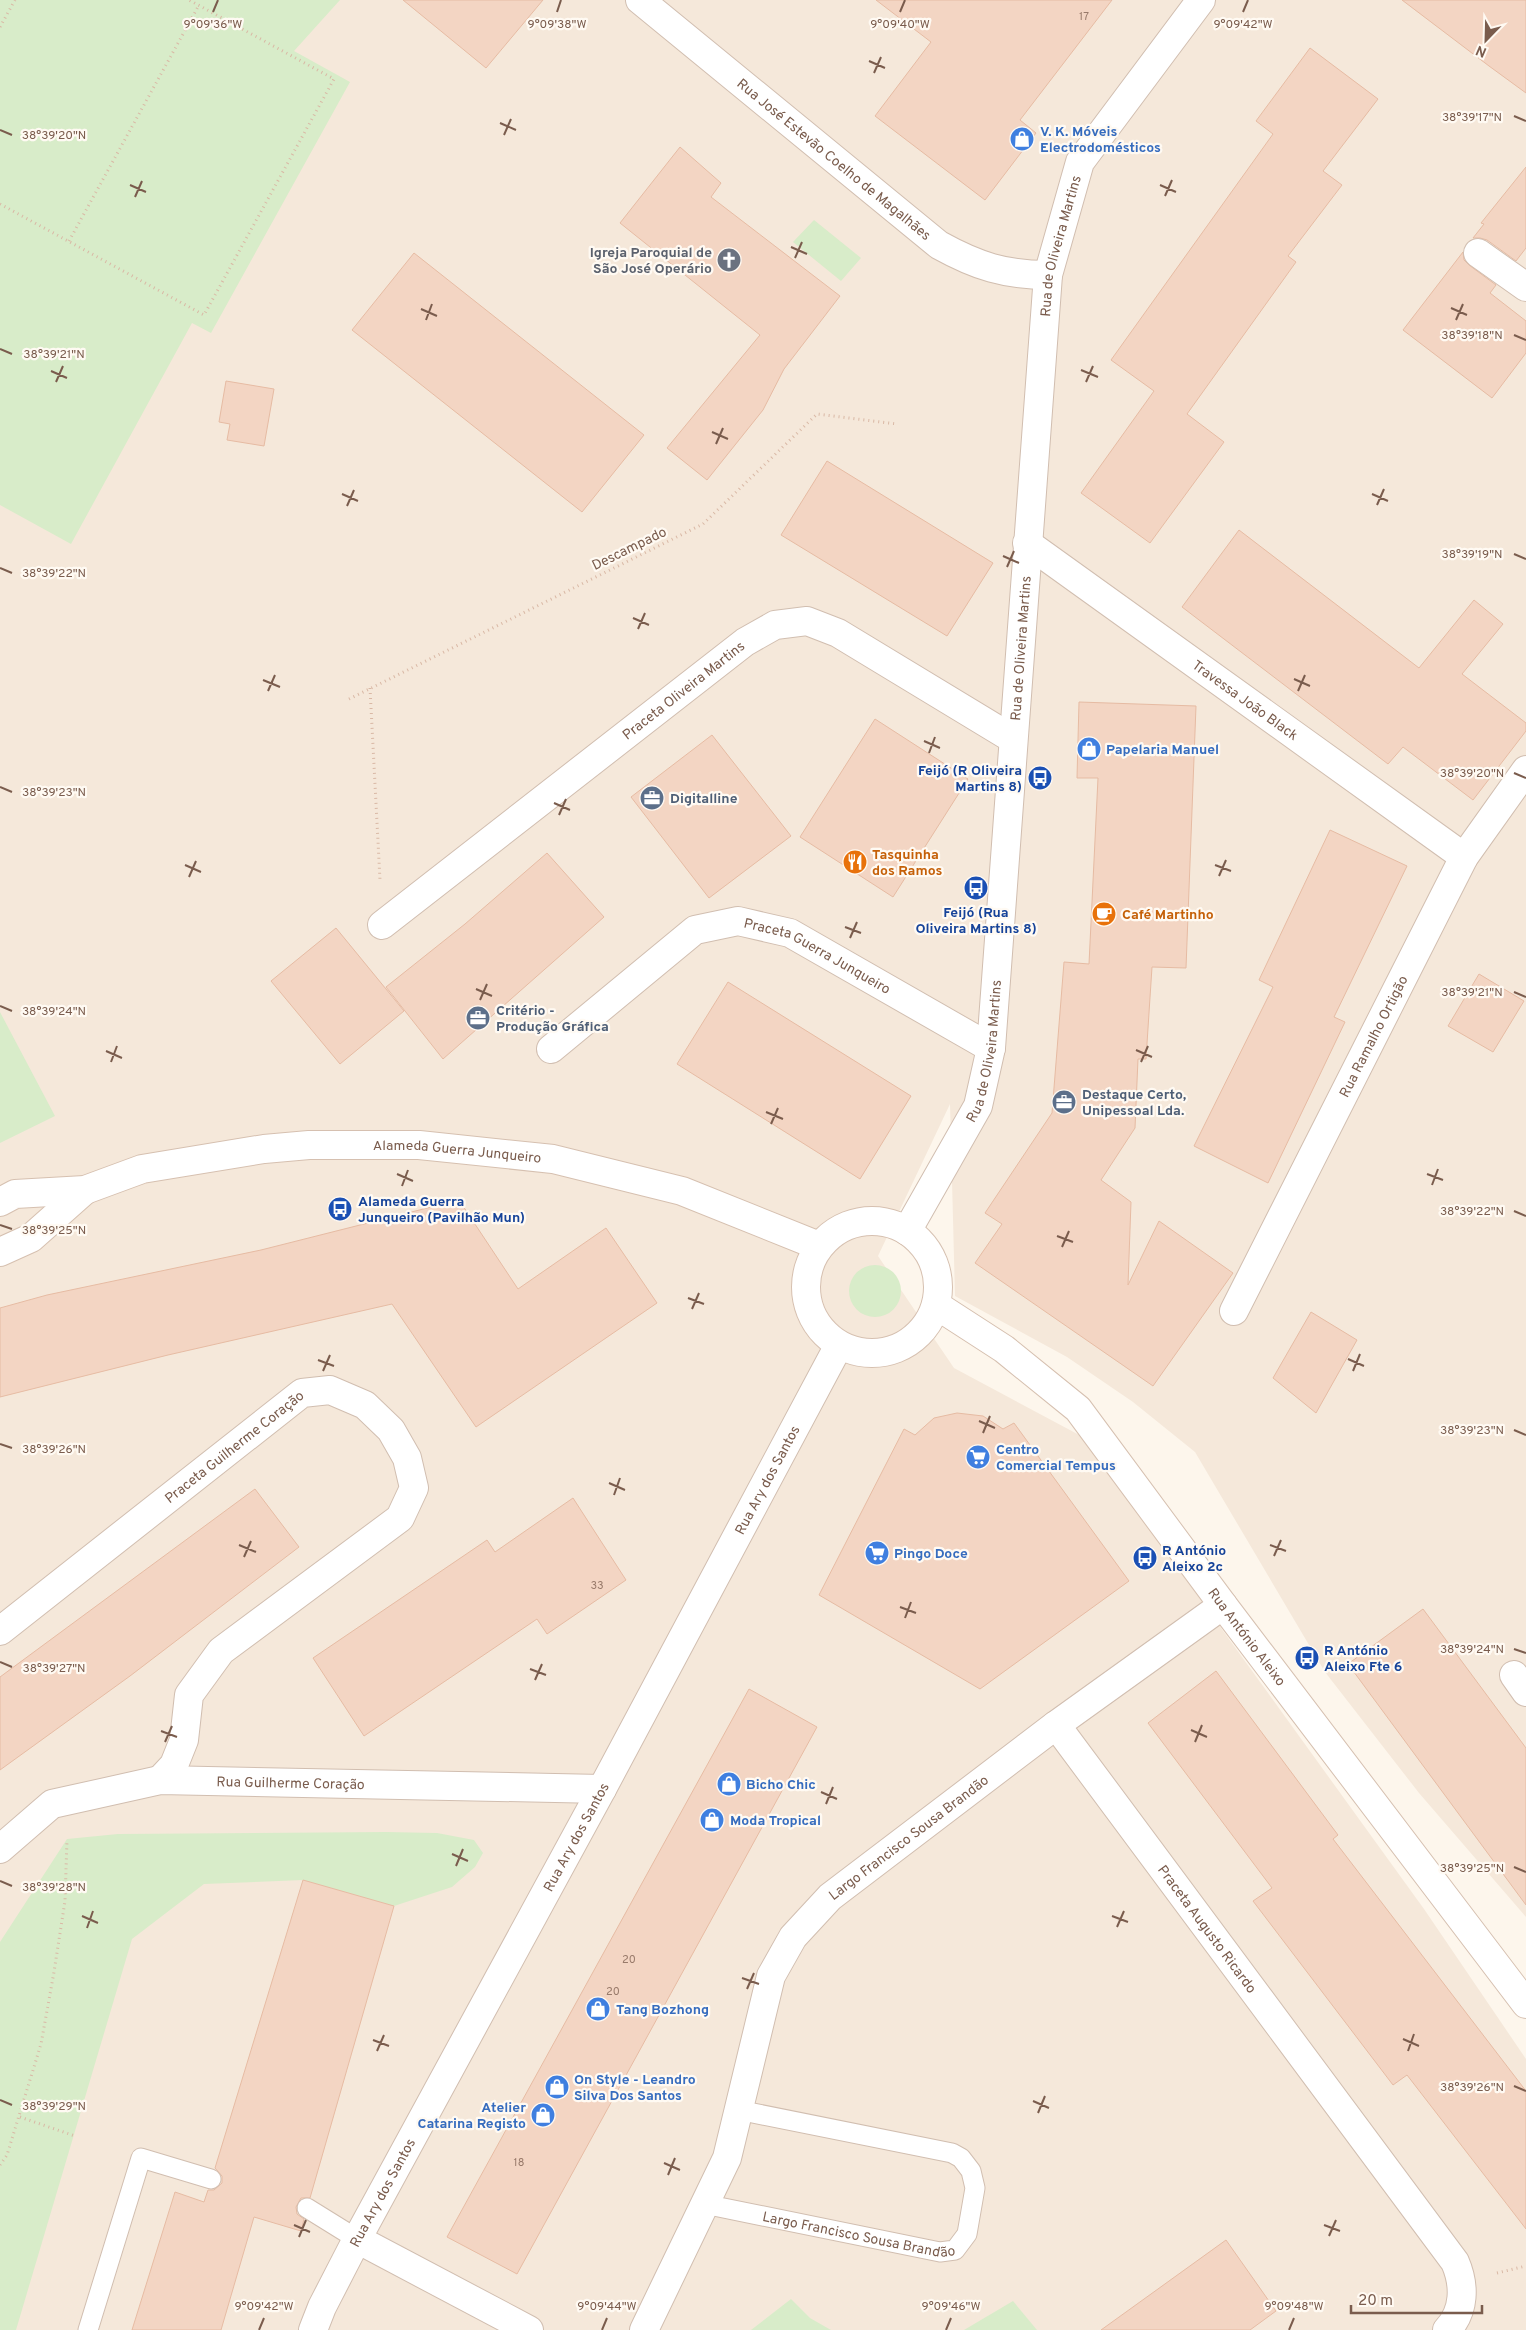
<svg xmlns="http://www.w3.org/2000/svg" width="1526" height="2330" viewBox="0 0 1526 2330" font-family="Overpass,sans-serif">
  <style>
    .residential { fill: #f5e8da }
    .green { fill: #d8ecc9 }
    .building { fill: #f3d5c3; stroke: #e6bba3 }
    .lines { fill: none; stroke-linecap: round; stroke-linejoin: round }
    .lane-casing { stroke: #d1beb0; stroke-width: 21 }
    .street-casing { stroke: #d1beb0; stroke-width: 30 }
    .secondary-casing { stroke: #d6c0b0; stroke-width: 30 }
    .path { stroke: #d9b8a5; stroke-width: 3; stroke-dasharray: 1 4; stroke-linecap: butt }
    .lane { stroke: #fff; stroke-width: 19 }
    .street { stroke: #fff; stroke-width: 28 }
    .secondary { stroke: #fff; stroke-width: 28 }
    .ticks { fill: none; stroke: #7a5c4d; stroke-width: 2 }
    .labels { text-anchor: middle; stroke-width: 4.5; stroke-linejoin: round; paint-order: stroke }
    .number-label { font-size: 11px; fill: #987a6a }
    .shop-label { font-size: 14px; font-weight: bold; fill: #366cbe; stroke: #fffaf3; text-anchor: start }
    .street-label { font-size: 14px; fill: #7a5c4d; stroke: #fffaf3 }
    .worship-label { font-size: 14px; font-weight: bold; fill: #5b616d; stroke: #fffaf3; text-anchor: end }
    .transit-label { font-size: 14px; font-weight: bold; fill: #164399; stroke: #fffaf3; text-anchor: start }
    .service-label { font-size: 14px; font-weight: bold; fill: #4e5e75; stroke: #fffaf3; text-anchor: start }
    .food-label { font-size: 14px; font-weight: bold; fill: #c56008; stroke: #fffaf3; text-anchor: start }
    .ticks-label { font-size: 12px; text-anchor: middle; fill: #7a5c4d; stroke: #fffaf3; stroke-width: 4.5; stroke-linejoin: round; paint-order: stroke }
  </style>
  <rect width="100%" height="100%" fill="#fdf6ec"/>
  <!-- residential -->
  <path class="residential" d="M0 0H1526V1917L1419 1793 1325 1672 1195 1452 1133 1402 1067 1357 955 1296 950 1104 878 1256 954 1368 1083 1437 1424 1909 1526 2059V2330H0Z"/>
  <!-- green -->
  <g class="green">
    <path d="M0 0H340L294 51 350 82 211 333 192 323 71 544 0 505Z"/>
    <path d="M814 220 861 258 841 281 793 242Z"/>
    <path d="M0 1012 55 1116 0 1143Z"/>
    <circle cx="875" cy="1291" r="26"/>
    <path d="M386 1832 437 1833 474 1840 483 1853 475 1867 452 1887 394 1906 303 1880 204 1884 132 1939 16 2330H0V1942L67 1839 118 1834Z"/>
    <path d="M791 2299 810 2318 831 2330H751Z"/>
    <path d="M1013 2301 1037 2330H964Z"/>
  </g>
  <!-- building -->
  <g class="building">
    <path d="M403 0H543L486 68Z"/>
    <path d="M876 0H1112L1020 120 1036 133 985 200 875 116 931 42Z"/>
    <path d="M1402 0H1526V93L1489 66Z"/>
    <path d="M1310 48 1378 99 1323 171 1342 185 1288 256 1296 262 1187 414 1224 442 1150 543 1081 493 1154 391 1111 360 1273 134 1256 121Z"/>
    <path d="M680 147 721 183 711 197 840 296 784 369 763 410 707 480 667 448 760 335 620 223Z"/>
    <path d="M1526 167V248L1516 261 1487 240 1480 238H1473L1484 224 1481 223Z"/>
    <path d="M1463 252 1464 260 1469 265 1496 285 1490 293 1526 321V353L1492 398 1403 330Z"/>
    <path d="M414 253 644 435 582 512 352 330Z"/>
    <path d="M226 381 274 389 264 446 227 440 230 424 219 422Z"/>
    <path d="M827 461 993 563 947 636 781 535Z"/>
    <path d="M1239 530 1419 668 1474 600 1503 624 1462 674 1526 723V731L1473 800 1403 747 1388 764 1182 607Z"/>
    <path d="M1079 702 1196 706 1186 968 1152 967 1146 1059H1138L1135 1128 1101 1180 1131 1202 1128 1285 1159 1221 1233 1273 1153 1386 975 1263 1002 1224 985 1213 1052 1113 1064 962 1089 964 1098 778H1077Z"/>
    <path d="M875 719 968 779 893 897 800 837Z"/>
    <path d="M712 735 791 836 709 898 631 797Z"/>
    <path d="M1330 830 1407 866 1334 1017 1345 1022 1268 1183 1194 1146 1273 987 1259 980Z"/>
    <path d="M547 853 604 917 443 1059 386 987 465 924Z"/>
    <path d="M336 928 404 1011 340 1064 271 981Z"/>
    <path d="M1479 974 1524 1001 1493 1052 1448 1026Z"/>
    <path d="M728 982 911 1096 860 1179 677 1064Z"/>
    <path d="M459 1200 518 1289 606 1228 657 1303 476 1427 392 1304 168 1355 0 1397V1308L47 1295 261 1250Z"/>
    <path d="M1311 1312 1357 1340 1316 1413 1273 1378Z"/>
    <path d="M957 1413 983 1416 1003 1429 1014 1423 1129 1581 980 1689 819 1595 904 1429 915 1435 934 1418Z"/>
    <path d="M255 1489 299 1547 130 1676 0 1770V1677Z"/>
    <path d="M573 1498 626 1580 547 1634 537 1619 364 1736 313 1658 487 1540 495 1552Z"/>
    <path d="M1423 1609 1526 1748V1905L1348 1664Z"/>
    <path d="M1216 1671 1338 1835 1333 1839 1526 2091V2229L1407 2075 1393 2085 1253 1901 1272 1888 1148 1723Z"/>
    <path d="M749 1689 817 1727 517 2274 447 2237Z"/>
    <path d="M303 1880 394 1906 310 2198H301L296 2207 297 2214 304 2219 301 2231 254 2217 221 2330H132L175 2192 204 2202 208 2190H214L222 2183V2176L215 2168Z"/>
    <path d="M1226 2240 1276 2311 1250 2330H1101Z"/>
  </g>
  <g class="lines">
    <defs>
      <g id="lane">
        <path id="s1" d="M704 2204 940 2252 955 2250 967 2234 975 2188 971 2171 961 2158 952 2153 738 2110"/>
        <path d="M307 2208 357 2239"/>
        <path d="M88 2330 141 2158 211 2179"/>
      </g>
      <g id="street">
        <path id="s2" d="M640 0 939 245C977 266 1005 275 1048 275"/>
        <path d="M1478 253 1526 287"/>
        <path id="s3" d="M1027 543 1464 857"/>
        <path id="s4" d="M382 925 745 642 775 625 807 621 838 633 1013 739"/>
        <path id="s5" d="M551 1049 695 930 738 921 790 933 991 1048"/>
        <path id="s6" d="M907 1231 978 1106 991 1048 1048 275 1080 162 1201 0"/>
        <path id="s7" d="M1234 1311 1464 857 1526 770"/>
        <path id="s8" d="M0 1631 302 1393 330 1390 365 1405 391 1430 407 1458 414 1488 400 1518 221 1651 189 1695 184 1740 174 1765 160 1780"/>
        <path d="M1514 1675 1526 1692"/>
        <path id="s9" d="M1056 1725 1455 2262C1465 2285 1465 2311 1447 2330"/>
        <path id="s10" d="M0 1849 52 1804 160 1780 602 1789"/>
        <path d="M357 2239 529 2330"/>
        <path id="s11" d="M313 2330 322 2307 357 2239 602 1789 839 1345"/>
        <path id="s12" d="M644 2330 727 2158 771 1976 793 1937 830 1897 1056 1725 1223 1605"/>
      </g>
      <g id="secondary">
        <path id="s13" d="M0 1202 15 1194 85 1190 142 1169 264 1149 309 1145H419L553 1159 682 1191 819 1246"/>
        <circle cx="872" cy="1287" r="66"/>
        <path d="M0 1252 31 1238 85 1190"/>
        <path id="s14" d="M936 1305 1004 1349 1078 1409 1223 1605 1526 2004"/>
      </g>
    </defs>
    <!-- lane casing -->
    <use href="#lane" class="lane-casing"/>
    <!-- street casing -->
    <use href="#street" class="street-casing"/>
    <!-- secondary casing -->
    <use href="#secondary" class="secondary-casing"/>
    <!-- path -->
    <g class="path">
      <path d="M0 27 15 0"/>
      <path d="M0 204 204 315 334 79 189 0"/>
      <path d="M69 241 199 5"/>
      <path d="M370 688 380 880"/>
      <path d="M349 699 703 524 817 414 897 424"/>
      <path d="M20 2117 75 2136"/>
      <path d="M0 2165 7 2155 41 2044 54 1972 65 1901 67 1840"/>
      <path d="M1497 2273 1526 2266"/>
    </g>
    <!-- lane -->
    <use href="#lane" class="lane"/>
    <!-- street -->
    <use href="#street" class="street"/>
    <!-- secondary -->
    <use href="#secondary" class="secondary"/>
  </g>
  <!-- ticks -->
  <path class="ticks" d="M213 12 218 0M557 12 561 0M900 12 905 0M1243 12 1248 0M869 61 885 68M874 73 881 57M1514 116 1526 121M500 123 516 130M0 130 12 135M504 135 511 119M130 185 146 192M1160 185 1176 192M1165 196 1172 180M135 197 142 181M791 247 807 254M795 258 802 242M1451 308 1467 315M421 309 437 316M426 320 432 304M1456 320 1463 304M1514 335 1526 340M0 349 12 354M1081 370 1098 377M51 371 67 378M56 382 63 366M1086 382 1093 366M712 432 728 439M716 444 723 428M342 494 358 501M1372 494 1388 501M1377 505 1384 489M347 506 354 490M1514 554 1526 559M1003 556 1019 563M1007 567 1014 551M0 568 12 573M633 618 649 625M638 629 645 613M1294 679 1310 686M263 680 280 687M268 691 275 675M1298 691 1305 675M924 741 940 748M929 753 935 737M1514 773 1526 778M0 787 12 792M554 803 570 810M559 815 566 799M185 865 201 872M1215 865 1231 871M1219 876 1226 860M189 877 196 861M845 927 861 933M850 938 857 922M476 989 492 996M1514 992 1526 997M480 1000 487 984M0 1006 12 1011M1136 1050 1152 1057M106 1051 122 1058M111 1062 117 1046M1141 1062 1148 1046M766 1112 783 1119M771 1124 778 1108M397 1174 413 1181M1427 1174 1443 1180M1432 1185 1438 1169M402 1186 408 1170M1514 1211 1526 1216M0 1225 12 1229M1057 1236 1073 1242M1062 1247 1069 1231M688 1298 704 1304M692 1309 699 1293M1348 1359 1364 1366M318 1360 334 1366M323 1371 330 1355M1353 1371 1360 1354M979 1421 995 1428M1514 1430 1526 1435M983 1433 990 1416M0 1444 12 1448M609 1483 625 1490M614 1495 620 1478M239 1545 256 1552M1270 1545 1286 1551M1274 1556 1281 1540M244 1557 251 1541M900 1607 916 1613M905 1618 911 1602M1514 1649 1526 1653M0 1662 12 1667M530 1669 546 1675M535 1680 542 1664M1191 1730 1207 1737M161 1731 177 1737M165 1742 172 1726M1195 1742 1202 1725M821 1792 837 1799M826 1804 833 1787M452 1854 468 1861M456 1866 463 1849M1514 1867 1526 1872M0 1881 12 1886M82 1916 98 1923M1112 1916 1128 1922M1117 1927 1124 1911M87 1928 93 1911M742 1978 759 1984M747 1989 754 1973M1403 2039 1419 2046M373 2040 389 2046M377 2051 384 2035M1408 2051 1414 2034M1514 2086 1526 2091M0 2100 12 2105M1033 2101 1049 2108M1038 2113 1045 2096M664 2163 680 2170M668 2175 675 2158M294 2225 310 2232M1324 2225 1340 2231M1329 2236 1336 2220M299 2237 306 2220M259 2330 264 2318M602 2330 607 2318M946 2330 951 2318M1289 2330 1294 2318"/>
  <!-- icons -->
  <defs>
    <symbol id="shop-disc" viewBox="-11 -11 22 22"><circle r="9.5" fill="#3f7fe0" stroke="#fffaf3"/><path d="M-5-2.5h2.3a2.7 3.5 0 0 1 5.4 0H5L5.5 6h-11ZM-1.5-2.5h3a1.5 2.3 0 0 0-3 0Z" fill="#fff"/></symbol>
    <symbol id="church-disc" viewBox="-11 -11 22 22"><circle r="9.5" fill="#6b7280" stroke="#fffaf3"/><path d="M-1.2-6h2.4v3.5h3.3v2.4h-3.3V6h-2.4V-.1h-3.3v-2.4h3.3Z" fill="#fff"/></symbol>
    <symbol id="bus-disc" viewBox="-11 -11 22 22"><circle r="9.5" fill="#1a4fb4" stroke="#fffaf3"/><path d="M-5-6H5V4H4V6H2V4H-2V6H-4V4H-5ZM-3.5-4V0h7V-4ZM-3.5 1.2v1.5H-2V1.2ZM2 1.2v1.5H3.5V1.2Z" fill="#fff"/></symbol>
    <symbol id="office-disc" viewBox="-11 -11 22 22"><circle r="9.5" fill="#5c6f8a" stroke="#fffaf3"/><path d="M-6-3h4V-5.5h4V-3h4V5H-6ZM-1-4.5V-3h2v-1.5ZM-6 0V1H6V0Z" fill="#fff"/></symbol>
    <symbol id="restaurant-disc" viewBox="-11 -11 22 22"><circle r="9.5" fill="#e8710a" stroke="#fffaf3"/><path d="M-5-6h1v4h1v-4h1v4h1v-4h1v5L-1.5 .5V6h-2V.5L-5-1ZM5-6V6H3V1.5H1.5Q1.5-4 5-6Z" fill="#fff"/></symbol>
    <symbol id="cafe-disc" viewBox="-11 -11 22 22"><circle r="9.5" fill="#e8710a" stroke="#fffaf3"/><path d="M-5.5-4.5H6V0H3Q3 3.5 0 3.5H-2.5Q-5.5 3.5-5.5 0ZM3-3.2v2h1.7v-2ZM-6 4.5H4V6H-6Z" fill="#fff"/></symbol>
    <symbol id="supermarket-disc" viewBox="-11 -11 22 22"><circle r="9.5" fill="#3f7fe0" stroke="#fffaf3"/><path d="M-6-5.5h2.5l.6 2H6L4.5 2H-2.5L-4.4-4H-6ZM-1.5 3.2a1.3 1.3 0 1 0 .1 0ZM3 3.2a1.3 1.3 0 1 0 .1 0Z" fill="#fff"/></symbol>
  </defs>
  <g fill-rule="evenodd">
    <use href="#shop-disc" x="1008" y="125" width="28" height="28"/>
    <use href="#church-disc" x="715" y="246" width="28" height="28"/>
    <use href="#shop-disc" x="1075" y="735" width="28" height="28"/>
    <use href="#bus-disc" x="1026" y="764" width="28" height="28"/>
    <use href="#office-disc" x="638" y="784" width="28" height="28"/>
    <use href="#restaurant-disc" x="841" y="848" width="28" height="28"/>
    <use href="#bus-disc" x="962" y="874" width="28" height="28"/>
    <use href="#cafe-disc" x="1090" y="900" width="28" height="28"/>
    <use href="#office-disc" x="464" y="1004" width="28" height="28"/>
    <use href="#office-disc" x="1050" y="1088" width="28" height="28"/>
    <use href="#bus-disc" x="326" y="1195" width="28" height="28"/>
    <use href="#supermarket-disc" x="964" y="1443" width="28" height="28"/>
    <use href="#supermarket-disc" x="863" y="1539" width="28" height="28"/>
    <use href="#bus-disc" x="1131" y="1544" width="28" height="28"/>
    <use href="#bus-disc" x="1293" y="1644" width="28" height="28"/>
    <use href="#shop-disc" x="715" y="1770" width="28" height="28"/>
    <use href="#shop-disc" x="698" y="1806" width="28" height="28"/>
    <use href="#shop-disc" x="584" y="1995" width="28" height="28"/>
    <use href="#shop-disc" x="543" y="2073" width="28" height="28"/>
    <use href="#shop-disc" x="529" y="2101" width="28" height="28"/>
  </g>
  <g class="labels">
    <!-- number labels -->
    <g class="number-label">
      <text x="1084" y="20">17</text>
      <text x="597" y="1589">33</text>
      <text x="629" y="1963">20</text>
      <text x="613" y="1995">20</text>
      <text x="519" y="2166">18</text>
    </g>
    <!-- shop labels -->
    <g class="shop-label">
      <text x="1040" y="136">V. K. Móveis<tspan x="1040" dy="16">Electrodomésticos</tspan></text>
      <text x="1106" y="754">Papelaria Manuel</text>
      <text x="996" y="1454">Centro<tspan x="996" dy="16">Comercial Tempus</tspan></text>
      <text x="894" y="1558">Pingo Doce</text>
      <text x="746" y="1789">Bicho Chic</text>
      <text x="730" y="1825">Moda Tropical</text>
      <text x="616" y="2014">Tang Bozhong</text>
      <text x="574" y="2084">On Style - Leandro<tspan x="574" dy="16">Silva Dos Santos</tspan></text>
      <text x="526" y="2112" text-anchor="end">Atelier<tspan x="526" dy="16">Catarina Registo</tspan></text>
    </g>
    <!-- street labels -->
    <g class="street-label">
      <text dy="5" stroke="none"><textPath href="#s2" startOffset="251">Rua José Estevão Coelho de Magalhães</textPath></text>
      <text dy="5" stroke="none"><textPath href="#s6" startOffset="1009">Rua de Oliveira Martins</textPath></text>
      <text transform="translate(629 548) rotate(-26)" y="5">Descampado</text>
      <text dy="5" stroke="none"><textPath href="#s6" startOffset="604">Rua de Oliveira Martins</textPath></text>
      <text dy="5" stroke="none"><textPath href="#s4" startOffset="382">Praceta Oliveira Martins</textPath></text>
      <text dy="5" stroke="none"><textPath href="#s3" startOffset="269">Travessa João Black</textPath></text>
      <text dy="5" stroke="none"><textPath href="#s5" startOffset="318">Praceta Guerra Junqueiro</textPath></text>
      <text dy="5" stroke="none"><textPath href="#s7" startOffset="308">Rua Ramalho Ortigão</textPath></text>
      <text dy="5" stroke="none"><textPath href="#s6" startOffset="199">Rua de Oliveira Martins</textPath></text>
      <text dy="5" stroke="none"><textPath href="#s13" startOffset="465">Alameda Guerra Junqueiro</textPath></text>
      <text dy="5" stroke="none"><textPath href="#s8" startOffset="298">Praceta Guilherme Coração</textPath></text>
      <text dy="5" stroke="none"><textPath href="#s11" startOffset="964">Rua Ary dos Santos</textPath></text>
      <text dy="5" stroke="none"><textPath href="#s14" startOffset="460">Rua António Aleixo</textPath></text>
      <text dy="5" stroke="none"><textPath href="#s10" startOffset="310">Rua Guilherme Coração</textPath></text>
      <text dy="5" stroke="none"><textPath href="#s11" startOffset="559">Rua Ary dos Santos</textPath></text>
      <text dy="5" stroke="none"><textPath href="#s12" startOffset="576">Largo Francisco Sousa Brandão</textPath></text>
      <text dy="5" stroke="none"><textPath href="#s9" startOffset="254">Praceta Augusto Ricardo</textPath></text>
      <text dy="5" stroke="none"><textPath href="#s11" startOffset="154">Rua Ary dos Santos</textPath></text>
      <text dy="5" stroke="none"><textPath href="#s1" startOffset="158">Largo Francisco Sousa Brandão</textPath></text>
    </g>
    <!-- worship labels -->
    <g class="worship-label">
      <text x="712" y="257">Igreja Paroquial de<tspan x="712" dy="16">São José Operário</tspan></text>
    </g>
    <!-- transit labels -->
    <g class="transit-label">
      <text x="1022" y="775" text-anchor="end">Feijó (R Oliveira<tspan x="1022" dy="16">Martins 8)</tspan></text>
      <text x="976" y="917" text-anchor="middle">Feijó (Rua<tspan x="976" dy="16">Oliveira Martins 8)</tspan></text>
      <text x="358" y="1206">Alameda Guerra<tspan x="358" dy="16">Junqueiro (Pavilhão Mun)</tspan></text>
      <text x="1162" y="1555">R António<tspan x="1162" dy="16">Aleixo 2c</tspan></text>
      <text x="1324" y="1655">R António<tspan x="1324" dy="16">Aleixo Fte 6</tspan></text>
    </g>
    <!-- service labels -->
    <g class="service-label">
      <text x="670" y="803">Digitalline</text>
      <text x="496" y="1015">Critério -<tspan x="496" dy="16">Produção Gráfica</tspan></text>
      <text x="1082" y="1099">Destaque Certo,<tspan x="1082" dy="16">Unipessoal Lda.</tspan></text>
    </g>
    <!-- food labels -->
    <g class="food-label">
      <text x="872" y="859">Tasquinha<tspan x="872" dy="16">dos Ramos</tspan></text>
      <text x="1122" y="919">Café Martinho</text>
    </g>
  </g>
  <g class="ticks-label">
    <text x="213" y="28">9°09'36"W</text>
    <text x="557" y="28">9°09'38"W</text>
    <text x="900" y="28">9°09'40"W</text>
    <text x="1243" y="28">9°09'42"W</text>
    <text x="1472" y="121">38°39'17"N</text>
    <text x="54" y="139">38°39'20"N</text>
    <text x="1472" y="339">38°39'18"N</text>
    <text x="54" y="358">38°39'21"N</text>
    <text x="1472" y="558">38°39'19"N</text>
    <text x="54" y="577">38°39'22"N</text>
    <text x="1472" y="777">38°39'20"N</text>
    <text x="54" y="796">38°39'23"N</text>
    <text x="1472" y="996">38°39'21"N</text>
    <text x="54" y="1015">38°39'24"N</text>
    <text x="1472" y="1215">38°39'22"N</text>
    <text x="54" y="1234">38°39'25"N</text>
    <text x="1472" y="1434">38°39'23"N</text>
    <text x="54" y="1453">38°39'26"N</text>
    <text x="1472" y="1653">38°39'24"N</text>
    <text x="54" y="1672">38°39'27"N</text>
    <text x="1472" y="1872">38°39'25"N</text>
    <text x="54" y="1891">38°39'28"N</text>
    <text x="1472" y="2091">38°39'26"N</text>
    <text x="54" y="2110">38°39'29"N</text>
    <text x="264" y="2310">9°09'42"W</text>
    <text x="607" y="2310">9°09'44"W</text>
    <text x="951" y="2310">9°09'46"W</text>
    <text x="1294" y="2310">9°09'48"W</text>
  </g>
  <!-- north arrow -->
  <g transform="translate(1486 40) rotate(203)" stroke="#fffaf3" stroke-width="4" paint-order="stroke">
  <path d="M0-4L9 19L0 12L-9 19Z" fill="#7a5c4d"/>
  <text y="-8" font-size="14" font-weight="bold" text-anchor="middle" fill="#7a5c4d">N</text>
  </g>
  <!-- scale -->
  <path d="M1351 2305v8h131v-8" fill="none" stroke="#7a5c4d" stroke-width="2.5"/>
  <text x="1358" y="2305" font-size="15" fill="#7a5c4d" stroke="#fffaf3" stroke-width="4" paint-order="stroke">20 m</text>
</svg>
